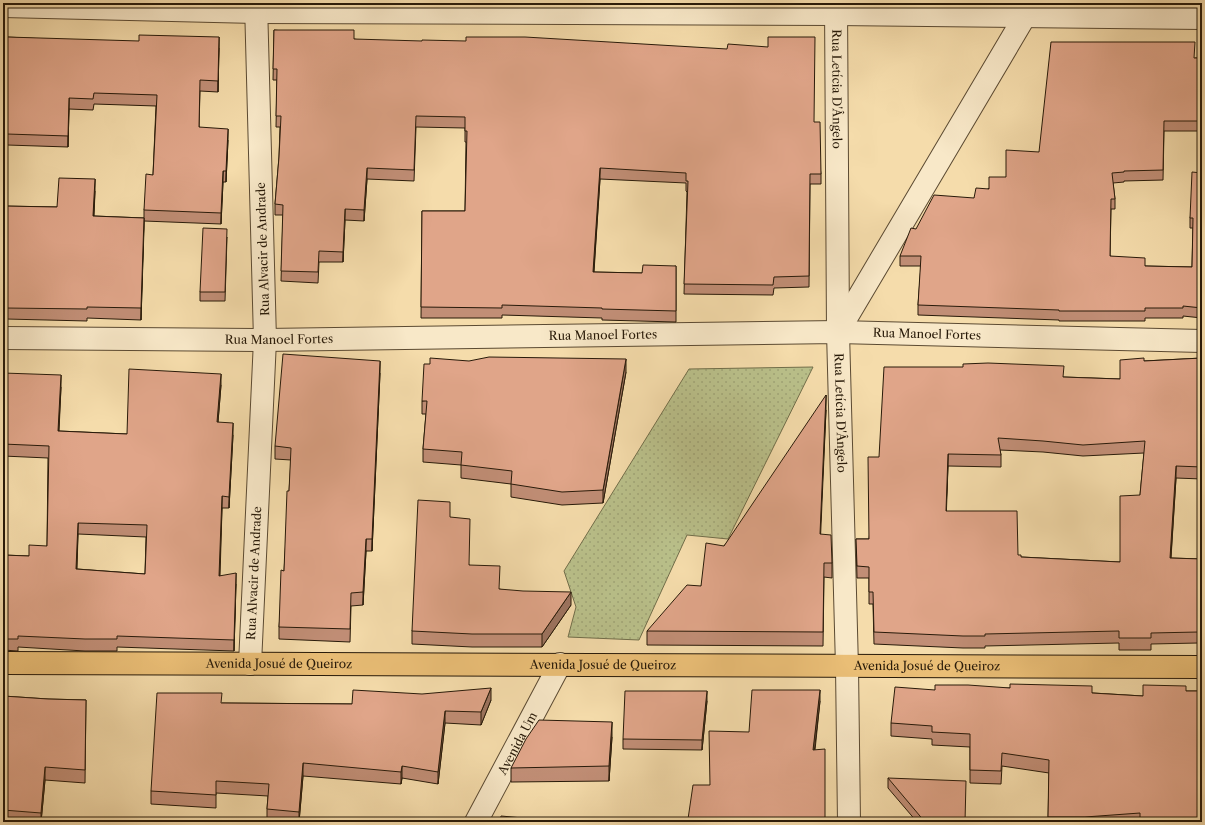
<svg xmlns="http://www.w3.org/2000/svg" width="1205" height="825" viewBox="0 0 1205 825" font-family="'Libre Caslon Text',serif">
  <style>
    .park { fill: url(#park-dots); stroke: #716e4a }
    .lines { fill: none; stroke-linecap: round; stroke-linejoin: round }
    .minor-casing { stroke: #5b4a32; stroke-width: 24 }
    .primary-casing { stroke: #281a09; stroke-width: 24 }
    .minor { stroke: #f8e8c8; stroke-width: 22 }
    .primary { stroke: #eabe76; stroke-width: 22 }
    .wall { fill: #c18e76; stroke: #281a09; fill-rule: evenodd }
    .shaded-wall { fill: #9d7460; stroke: #281a09 }
    .building { fill: #e0a589; stroke: #281a09; fill-rule: evenodd }
    .labels { text-anchor: middle; stroke-width: 4; stroke-linejoin: round; paint-order: stroke }
    .street-label { font-size: 12px; fill: #281a09; stroke: #f8e8c8 }
  </style>
  <defs>
    <pattern id="park-dots" width="8" height="8" patternUnits="userSpaceOnUse"><rect width="8" height="8" fill="#bac18b"/><path d="M2 2h.1M6 6h.1" fill="none" stroke="#a0a577" stroke-width="1.8" stroke-linecap="round"/></pattern>
  </defs>
  <rect width="100%" height="100%" fill="#f5dcab"/>
  <filter id="stains"><feTurbulence type="fractalNoise" baseFrequency=".005" numOctaves="4"/><feColorMatrix values="0 0 0 0 .2 0 0 0 0 .09 0 0 0 0 .02 0 0 0 .5 -.17"/></filter>
  <radialGradient id="worn" r=".72"><stop offset=".6" stop-color="#630" stop-opacity="0"/><stop offset="1" stop-color="#630" stop-opacity=".3"/></radialGradient>
  <!-- park -->
  <path class="park" d="M813 367 728 539 687 535 639 640 568 637 576 607 564 571 689 369Z"/>
  <g class="lines">
    <defs>
      <g id="minor">
        <path id="s1" d="M836 3 838 332 847 667 849 822"/>
        <path d="M3 6 256 12 836 14 1202 18"/>
        <path d="M838 332 1025 16 1029 5"/>
        <path id="s2" d="M3 338 265 340 838 332 1202 341"/>
        <path id="s3" d="M250 664 265 340 256 3"/>
        <path id="s4" d="M476 822 560 664"/>
      </g>
      <g id="primary">
        <path id="s5" d="M3 663 1202 667"/>
      </g>
    </defs>
    <!-- minor casing -->
    <use href="#minor" class="minor-casing"/>
    <!-- primary casing -->
    <use href="#primary" class="primary-casing"/>
    <!-- minor -->
    <use href="#minor" class="minor"/>
    <!-- primary -->
    <use href="#primary" class="primary"/>
  </g>
  <!-- wall -->
  <g class="wall">
    <path d="M3 29 7 37 219 48 218 92 200 91 199 127 228 140 226 182H223L221 224 144 221 141 320 87 318V321L6 319V317L3 316V206L57 207 95 191 94 216 144 218V210L153 175 156 106 94 104 93 110 69 109 68 147 7 145V166H3Z"/>
    <path d="M274 30 354 39 814 122 821 174V184H810L809 287 774 288 773 295 684 294 687 192 686 191V183L600 179 594 272 642 273 676 266V322L602 320V318L502 315V318H421L422 211H465L466 142H465V128L416 127 414 181 367 179 364 221 345 220 343 262H319L318 283 281 281 283 215H275V204L279 157 280 127H276L277 80H273Z"/>
    <path d="M1195 58H1202V131H1164L1163 180 1124 181V182L1113 183 1115 199V209H1111L1110 256 1145 266 1192 267 1193 228H1190V218L1202 173V318L1183 316V318H1145V321H1059V320L918 315V305L921 266H900V256L974 198 1006 177 1039 152Z"/>
    <path d="M227 237 225 301H200V292Z"/>
    <path d="M1202 358V479L1176 478 1171 558 1202 559V638H1198V643L1151 644V650H1119V643L985 646V648H963L874 644 873 604H869V578H857L856 539H869L879 457 963 367 1064 377 1120 379 1144 361ZM1000 450 1043 452 1083 456 1144 453 1140 495 1120 562 1021 557 946 511 948 466 1001 467V455Z"/>
    <path d="M626 372 603 503 562 505 511 497V484L461 478V465L423 462V449L426 414H422V401Z"/>
    <path d="M3 373 61 387 59 431 127 434 221 385 218 422 233 435 229 508H222L220 576 236 584 234 651 117 647V651H85L18 647V651L3 650V555L29 556 47 546 48 458 3 456ZM78 534 146 537 145 574 77 569Z"/>
    <path d="M380 373 372 551H366L363 605 351 606 350 642 279 639V627L284 571 291 460 275 459V446Z"/>
    <path d="M826 410 820 534 832 563V578L824 577 823 646 647 645V631L701 586 724 546Z"/>
    <path d="M450 517 469 565 499 589 571 605 542 647H472L412 644V631Z"/>
    <path d="M1010 688 1143 696 1186 691H1202V822H1048L1049 773 1002 766 1001 784 970 783V747L932 745V739L891 736V723L935 690Z"/>
    <path d="M3 696 48 699 86 700 85 783 45 780 41 822H3Z"/>
    <path d="M491 700 481 725 445 723 438 784 402 778 401 784 303 776 299 822H274L267 821V809L268 796 216 793V808L151 804V791L222 703 352 704Z"/>
    <path d="M707 701 702 750 623 749V739Z"/>
    <path d="M820 701 815 750 825 822H688V819L710 785 749 732Z"/>
    <path d="M612 737 609 781 511 782V768Z"/>
    <path d="M888 778 965 822H917L888 788Z"/>
  </g>
  <!-- shaded-wall -->
  <g class="shaded-wall">
    <path d="M219 37V48L218 92V81Z"/>
    <path d="M69 98V109L68 147V136Z"/>
    <path d="M228 129V140L226 182V171Z"/>
    <path d="M367 168V179L364 221V210Z"/>
    <path d="M600 168V179L593 282V272Z"/>
    <path d="M223 171V182L221 224V213Z"/>
    <path d="M95 179V191L93 227V216Z"/>
    <path d="M345 209V220L343 262V252Z"/>
    <path d="M144 218V229L141 320V308Z"/>
    <path d="M626 359V372L603 503V490Z"/>
    <path d="M380 361V373L372 551V539Z"/>
    <path d="M221 374V385L217 434V422Z"/>
    <path d="M61 375V387L58 442V431Z"/>
    <path d="M826 395V410L820 549V534Z"/>
    <path d="M233 423V435L229 508V497Z"/>
    <path d="M948 454V466L946 523V511Z"/>
    <path d="M1176 466V478L1170 570V558Z"/>
    <path d="M222 496V508L219 588V576Z"/>
    <path d="M78 523V534L76 581V569Z"/>
    <path d="M366 539V551L363 605V592Z"/>
    <path d="M236 573V584L234 651V640Z"/>
    <path d="M571 592V605L542 647V634Z"/>
    <path d="M491 688V700L481 725V712Z"/>
    <path d="M820 690V701L813 762V750Z"/>
    <path d="M707 691V701L702 750V740Z"/>
    <path d="M445 711V723L438 784V772Z"/>
    <path d="M612 722V737L609 781V766Z"/>
    <path d="M303 763V776L299 822V812Z"/>
    <path d="M402 766V778L401 784V772Z"/>
    <path d="M45 767V780L41 822V813Z"/>
  </g>
  <!-- building -->
  <g class="building">
    <path d="M3 29H7V37L139 41V35L219 37 218 81 200 80 199 127 228 129 226 171H223L221 213 144 210 146 174 153 175 157 95 94 93 93 99 69 98 68 136 7 134V155H3Z"/>
    <path d="M274 30H354V39L422 41V40L466 41V37H525L727 49 728 44 768 47V37H815L814 122H820L821 174H810L809 276 774 277 773 285 684 284 688 181H686V173L600 168 593 272 642 273 643 265 676 266V311L602 309V308L502 305V308L421 307 422 211H465L467 131H465V117L416 116 414 170 367 168 364 210 345 209 343 252 319 251 318 272 281 271 283 205 275 204 279 157 281 116H276L277 69H273Z"/>
    <path d="M1051 42H1195L1194 58H1202V121H1164L1163 170 1124 171V172L1112 173 1115 199H1111L1110 256 1145 258V266L1192 267 1193 218H1190L1192 172 1202 173V308L1183 306V308H1145V311H1059V310L918 305 921 256H900L911 228 916 229 934 195 974 198 976 188 989 189V177H1006V150L1039 152Z"/>
    <path d="M59 178 95 179 93 216 144 218 141 308 87 307V309L6 308V305H3V206L57 207Z"/>
    <path d="M203 228 227 229 225 292H200Z"/>
    <path d="M283 354 380 361 372 539H366L363 592 351 593 350 629 279 627 281 570 284 571 287 491H289L291 448 275 446Z"/>
    <path d="M489 357 626 359 603 490 562 492 511 484 512 471 461 465 462 452 423 449 427 401H422L424 364H430V358L469 361Z"/>
    <path d="M1144 358V361L1202 358V467L1176 466 1170 558 1202 559V626H1198V632L1151 633V638H1119V631L985 634V636H963L874 632 873 592H869V567L857 566 856 539H869L868 457H879L884 367H963V364L988 363 1064 366 1063 377 1120 379V360ZM998 438 1043 441 1083 445 1145 441 1140 495 1120 496V562L1021 557V555H1018L1017 511H946L948 454 1001 455Z"/>
    <path d="M129 369 221 374 217 422 233 423 229 497 222 496 219 576 236 573 234 640 117 636V639H85L18 636V639H3V555L29 556V545L47 546 49 446 3 444V373L61 375 58 431 127 434ZM78 523 147 525 145 574 76 569Z"/>
    <path d="M826 395 820 534 831 535 832 563H824L823 632 647 631 687 585 701 586 706 543 724 546Z"/>
    <path d="M418 500 450 502V517L470 519 469 565 500 566 499 589 523 591 571 592 542 634H472L412 631Z"/>
    <path d="M1010 684 1092 686V693L1143 696V685L1186 686V691H1202V820H1184V822H1140V813L1085 817H1048L1049 760 1002 753 1001 771 970 770V734L932 732V726L891 723 895 687 935 690V685H968L1010 688Z"/>
    <path d="M491 688 481 712 445 711 438 772 402 766 401 772 303 763 299 812 267 809 269 784 216 781V795L151 791 157 693H222L221 703 352 704 353 690 422 694Z"/>
    <path d="M752 690H820L813 750 825 749V822H757V819H688L693 785H710L709 731 749 732Z"/>
    <path d="M625 691H707L702 740 623 739Z"/>
    <path d="M3 696 48 699 86 700 85 770 45 767 41 813 3 810Z"/>
    <path d="M539 720 612 722 609 766 511 768 526 739Z"/>
    <path d="M888 778 966 781 965 822H925Z"/>
    <path d="M501 816 566 822H500Z"/>
    <path d="M424 821V822H348Z"/>
  </g>
  <g class="labels">
    <!-- street labels -->
    <g class="street-label">
      <text dy="4" stroke="none"><textPath href="#s1" startOffset="86">Rua Letícia D'Ângelo</textPath></text>
      <text transform="translate(263 249) rotate(-92)" y="4">Rua Alvacir de Andrade</text>
      <text dy="4" stroke="none"><textPath href="#s2" startOffset="924">Rua Manoel Fortes</textPath></text>
      <text dy="4" stroke="none"><textPath href="#s2" startOffset="600">Rua Manoel Fortes</textPath></text>
      <text dy="4" stroke="none"><textPath href="#s2" startOffset="276">Rua Manoel Fortes</textPath></text>
      <text dy="4" stroke="none"><textPath href="#s1" startOffset="410">Rua Letícia D'Ângelo</textPath></text>
      <text dy="4" stroke="none"><textPath href="#s3" startOffset="91">Rua Alvacir de Andrade</textPath></text>
      <text dy="4" stroke="none"><textPath href="#s5" startOffset="276">Avenida Josué de Queiroz</textPath></text>
      <text dy="4" stroke="none"><textPath href="#s5" startOffset="600">Avenida Josué de Queiroz</textPath></text>
      <text dy="4" stroke="none"><textPath href="#s5" startOffset="924">Avenida Josué de Queiroz</textPath></text>
      <text dy="4" stroke="none"><textPath href="#s4" startOffset="89">Avenida Um</textPath></text>
    </g>
  </g>
  <!-- margin -->
  <rect width="1205" height="825" fill="none" stroke="#f5dcab" stroke-width="16"/>
  <rect x="4" y="4" width="1197" height="817" fill="none" stroke="#281a09" stroke-width="2"/>
  <rect x="8" y="8" width="1189" height="809" fill="none" stroke="#281a09"/>
  <rect width="100%" height="100%" filter="url(#stains)"/>
  <rect width="100%" height="100%" fill="url(#worn)"/>
</svg>
